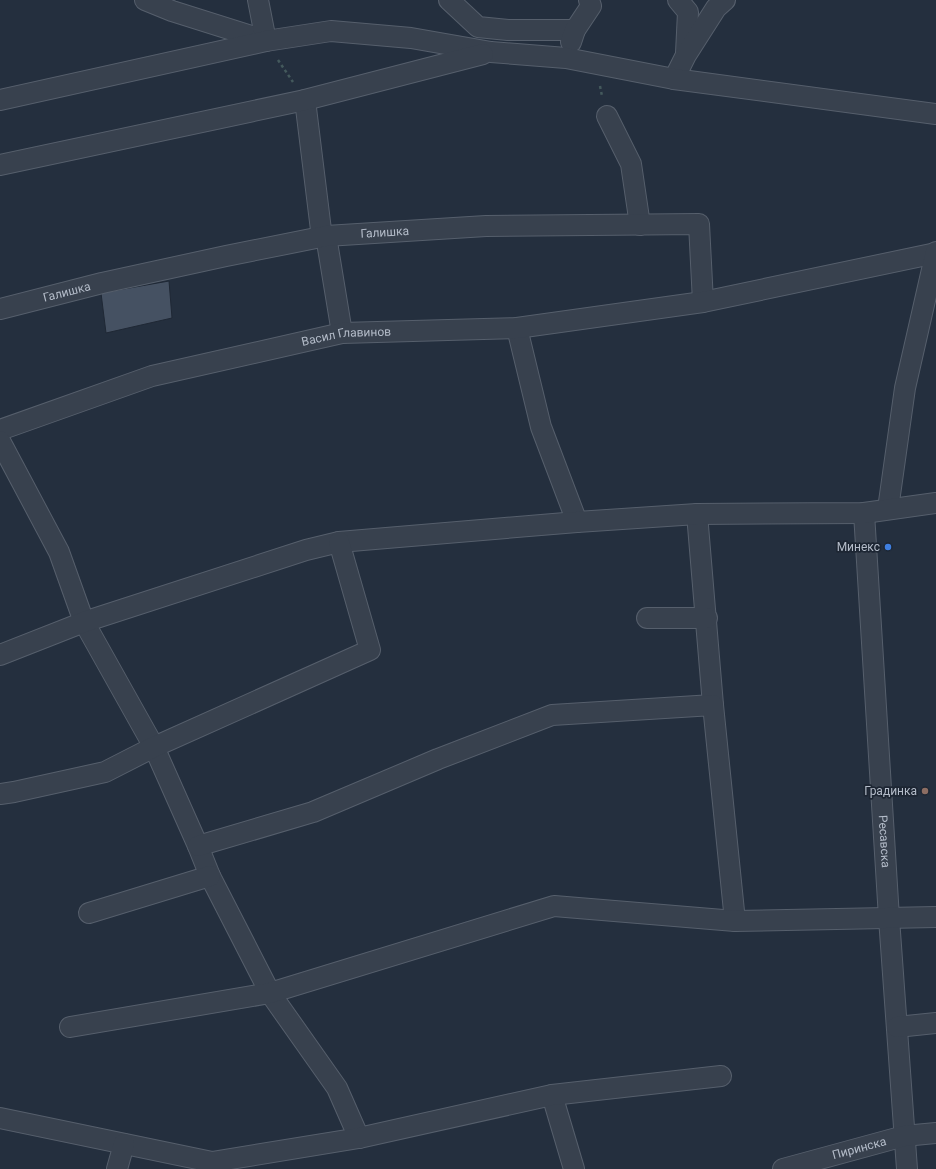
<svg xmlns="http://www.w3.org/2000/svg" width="936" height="1169" viewBox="0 0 936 1169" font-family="Roboto,sans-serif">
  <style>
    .building { fill: #455162; stroke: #1f2835 }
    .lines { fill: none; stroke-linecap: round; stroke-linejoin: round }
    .minor-casing { stroke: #565f6c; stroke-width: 22 }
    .path { stroke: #44595c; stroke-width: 2.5; stroke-dasharray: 3 3; stroke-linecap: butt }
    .minor { stroke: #38414e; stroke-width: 20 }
    .shop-dot { fill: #3f7fe0; stroke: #1d2633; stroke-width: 1.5 }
    .education-dot { fill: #8d6e63; stroke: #1d2633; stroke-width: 1.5 }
    .labels { text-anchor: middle; stroke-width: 3.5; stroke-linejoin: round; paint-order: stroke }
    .street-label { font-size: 12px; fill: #b4bcc9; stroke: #1d2633 }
    .poi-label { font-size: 12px; fill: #b4bcc9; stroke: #1d2633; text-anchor: end }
  </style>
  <rect width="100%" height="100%" fill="#242f3e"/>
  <!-- building -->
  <path class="building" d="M169 281 172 318 106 333 101 293Z"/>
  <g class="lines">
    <defs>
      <g id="minor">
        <path d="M145 0 172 11 264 40"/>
        <path d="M258 0 266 41"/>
        <path d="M449 0 478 27 508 30H575"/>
        <path d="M678 0 688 12 686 53"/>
        <path d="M571 42 575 30 591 6 589 0"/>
        <path d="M674 79 686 55 716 8 725 0"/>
        <path d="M0 100 266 41 331 31 411 38 491 52 566 58 674 79 936 114"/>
        <path d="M305 100 321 230 326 236 342 333"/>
        <path d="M607 116 631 164 640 225"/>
        <path d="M0 165 305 100 483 54"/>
        <path id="s1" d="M0 309 102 283 226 256 326 236 486 226 699 224 703 302"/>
        <path d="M517 328 541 427 577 522"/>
        <path id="s2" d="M0 430 152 376 342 333 517 328 703 302 936 253"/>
        <path d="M0 441 59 552 84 622 154 747 198 846 210 876 270 993 337 1088 359 1138"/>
        <path d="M888 509 905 388 936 252"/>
        <path id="s3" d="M864 513 889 918 907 1169"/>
        <path d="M697 514 713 705"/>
        <path d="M647 618H707"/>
        <path d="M0 655 84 622 306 550 339 542 577 522 697 514 864 513 936 503"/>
        <path d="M0 794 14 792 105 772 154 747 370 650 339 542"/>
        <path d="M198 846 313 812 438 759 552 715 713 705 735 921"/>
        <path d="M89 913 210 876"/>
        <path d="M70 1027 270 993 554 906 735 921 936 917"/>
        <path d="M897 1027 936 1023"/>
        <path d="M552 1095 574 1169"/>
        <path d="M0 1118 212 1162 359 1138 552 1095 721 1076"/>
        <path d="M117 1169 124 1144"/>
        <path id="s4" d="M783 1169 904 1136 936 1133"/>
      </g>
    </defs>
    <!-- minor casing -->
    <use href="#minor" class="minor-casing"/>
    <!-- path -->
    <g class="path">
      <path d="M278 60 293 82"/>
      <path d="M600 86 602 96"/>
    </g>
    <!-- minor -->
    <use href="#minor" class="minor"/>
  </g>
  <!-- markers -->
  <circle class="shop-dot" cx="888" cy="547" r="4"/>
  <circle class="education-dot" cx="925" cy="791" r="4"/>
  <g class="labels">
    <!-- street labels -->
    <g class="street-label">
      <text dy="4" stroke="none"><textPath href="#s1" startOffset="393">Галишка</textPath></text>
      <text dy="4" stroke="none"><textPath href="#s1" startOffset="69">Галишка</textPath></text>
      <text dy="4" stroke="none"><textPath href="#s2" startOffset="360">Васил Главинов</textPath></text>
      <text dy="4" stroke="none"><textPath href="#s3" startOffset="329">Ресавска</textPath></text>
      <text dy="4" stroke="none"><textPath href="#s4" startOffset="79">Пиринска</textPath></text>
    </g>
    <!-- poi labels -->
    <g class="poi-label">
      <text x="880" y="551">Минекс</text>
      <text x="917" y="795">Градинка</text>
    </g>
  </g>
</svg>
